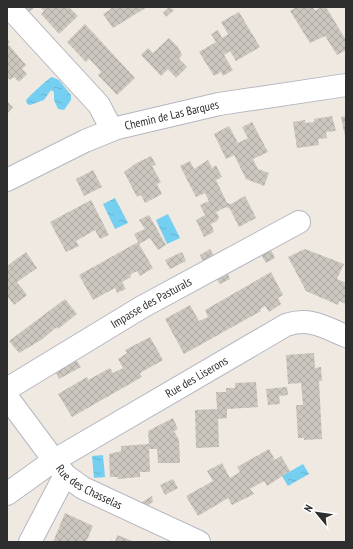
<svg xmlns="http://www.w3.org/2000/svg" width="353" height="549" viewBox="0 0 353 549" font-family="'PT Sans Narrow',sans-serif">
  <style>
    .water { fill: url(#water-ripples) }
    .building { fill: url(#building-cross-hatch) }
    .lines { fill: none; stroke-linecap: round; stroke-linejoin: round }
    .minor-casing { stroke: #b4b7c1; stroke-width: 24 }
    .minor { stroke: #fff; stroke-width: 22 }
    .labels { text-anchor: middle; stroke-width: 4; stroke-linejoin: round; paint-order: stroke }
    .street-label { font-size: 12px; fill: #2e2e2e; stroke: #fff }
  </style>
  <defs>
    <pattern id="water-ripples" width="26" height="14" patternUnits="userSpaceOnUse"><rect width="26" height="14" fill="#75cff0"/><path d="M2 4q2-2 4 0t4 0M15 11q2-2 4 0t4 0" fill="none" stroke="#66b2ce"/></pattern>
    <pattern id="building-cross-hatch" width="8" height="8" patternUnits="userSpaceOnUse"><rect width="8" height="8" fill="#cbc7bf"/><path d="M0 0l8 8M0 8l8-8" fill="none" stroke="#afaba4"/></pattern>
  </defs>
  <rect width="100%" height="100%" fill="#efe9e1"/>
  <!-- water -->
  <g class="water">
    <path d="M52 77 59 80 71 95V100L64 110 58 109 54 100V92L51 90 44 100 30 105 27 104 26 100C30 96 48 78 52 77Z"/>
    <path d="M115 198 128 223 115 229 103 204Z"/>
    <path d="M168 214 180 238 167 244 156 220Z"/>
    <path d="M103 455 105 477 94 478 92 456Z"/>
    <path d="M303 464 309 474 288 486 282 476Z"/>
  </g>
  <!-- building -->
  <g class="building">
    <path d="M23 7H35L28 13Z"/>
    <path d="M40 7H69L78 16 59 34 41 14 44 11Z"/>
    <path d="M110 7H147L113 28 103 14 111 9Z"/>
    <path d="M169 7 174 10 166 17 163 13Z"/>
    <path d="M296 7H313L315 11 321 7H326L346 40V50L337 55 325 36 310 43 290 11Z"/>
    <path d="M239 12 260 47 236 61 230 51 224 55 233 70 223 76 221 72 214 76 199 52 216 42 211 34 218 30 222 38 228 34 221 22Z"/>
    <path d="M85 24 135 78 117 95 98 75 101 72 95 65 89 59 86 62 67 42Z"/>
    <path d="M169 38 178 47 182 55 179 59 187 67 176 78 168 69 161 76 141 55 148 48 153 53Z"/>
    <path d="M7 39 10 42 8 44 26 65 22 69 27 74 19 82 14 77 10 80 7 77Z"/>
    <path d="M7 101 13 107 7 114Z"/>
    <path d="M332 116 336 131 326 132 327 138 318 139 319 145 297 148 293 122 305 120V123L314 122V119Z"/>
    <path d="M346 116V136H345L341 117Z"/>
    <path d="M252 122 268 152 253 159 258 169 269 173 264 186 246 179 234 155 226 159 214 134 229 126 238 143 248 138 242 127Z"/>
    <path d="M151 156 156 165 152 166 161 182 157 184 162 194 145 203 141 195 137 197 124 172 135 164Z"/>
    <path d="M208 160 212 168 216 165 222 177 216 180 227 203 231 204 245 196 256 218 239 227 230 209 226 207 216 212 219 217 217 221 211 224 214 232 204 237 196 220 205 215 200 205 209 201 205 193 196 197 180 166 190 161 194 169Z"/>
    <path d="M93 170 102 187 84 196 76 179Z"/>
    <path d="M91 200 109 235 100 239 95 230 76 241 79 246 66 252 50 222Z"/>
    <path d="M149 215 166 245 158 250 150 238 139 244 153 268 140 276 137 271 130 275 131 277 122 282 126 289 117 293 115 288 93 300 79 275 138 242 134 234 145 229 139 220Z"/>
    <path d="M270 248 275 258 266 263 260 253Z"/>
    <path d="M210 249 214 256 203 262 200 255Z"/>
    <path d="M305 249 344 264 337 279 346 283V304L339 301 338 305 306 291 288 257Z"/>
    <path d="M26 252 37 268 17 282 27 295 14 305 7 296V266Z"/>
    <path d="M182 252 186 261 170 269 165 260Z"/>
    <path d="M226 271 230 279 220 284 215 277Z"/>
    <path d="M271 272 283 295 278 298 281 304 269 312 265 306 260 309 261 311 184 354 165 319 190 305 199 321 208 317 205 310Z"/>
    <path d="M65 299 77 314 58 329 57 327 41 340 19 353 9 341Z"/>
    <path d="M150 337 163 360 140 373 142 377 72 417 58 394 87 377 88 380 110 368 113 373 123 368 118 359 127 353 125 350Z"/>
    <path d="M314 353 315 368 321 367 322 381H319L322 439 304 440V438H298L296 405H303L301 383 288 384 286 355Z"/>
    <path d="M74 357 81 367 59 379 54 369Z"/>
    <path d="M256 382 258 407 227 409V418L218 419 219 447 196 448 195 410 217 409 216 392H226V388H235V383Z"/>
    <path d="M287 387 288 395 279 396 280 404 268 405 266 389Z"/>
    <path d="M173 418 178 429 174 431 179 440 180 463H158L157 449H149L150 472H140V477L118 479V477H110L109 454 121 451V446L149 444 148 431Z"/>
    <path d="M269 449 275 460 281 456 290 471 267 486 264 481 250 489 254 494 232 505 228 498 198 516 186 496 213 481 207 471 222 463 230 478 240 472 237 467Z"/>
    <path d="M173 479 178 488 165 495 160 485Z"/>
    <path d="M152 496 153 502 144 508 137 505Z"/>
    <path d="M65 513 93 526 86 542H53Z"/>
    <path d="M117 535 135 542H111V540L115 542Z"/>
  </g>
  <g class="lines">
    <defs>
      <g id="minor">
        <path d="M9 7 99 105 112 130"/>
        <path id="s1" d="M7 180 85 141 117 128 219 104 346 85"/>
        <path id="s2" d="M7 389 142 307 299 222"/>
        <path id="s3" d="M7 397 65 475 83 488 199 542"/>
        <path id="s4" d="M7 494 53 461 286 325C310 317 324 327 346 336"/>
        <path d="M30 542 65 475"/>
      </g>
    </defs>
    <!-- minor casing -->
    <use href="#minor" class="minor-casing"/>
    <!-- minor -->
    <use href="#minor" class="minor"/>
  </g>
  <g class="labels">
    <!-- street labels -->
    <g class="street-label">
      <text dy="4" stroke="none"><textPath href="#s1" startOffset="178">Chemin de Las Barques</textPath></text>
      <text dy="4" stroke="none"><textPath href="#s2" startOffset="168">Impasse des Pasturals</textPath></text>
      <text dy="4" stroke="none"><textPath href="#s4" startOffset="223">Rue des Liserons</textPath></text>
      <text dy="4" stroke="none"><textPath href="#s3" startOffset="124">Rue des Chasselas</textPath></text>
    </g>
  </g>
  <!-- border -->
  <rect width="353" height="549" fill="none" stroke="#2e2e2e" stroke-width="16"/>
  <!-- north arrow -->
  <g transform="translate(317 513) rotate(299)" stroke="#ffffff" stroke-width="3" paint-order="stroke">
  <path d="M0-3L7 15L0 10L-7 15Z" fill="#2e2e2e"/>
  <text y="-6" font-size="11" font-weight="bold" text-anchor="middle" fill="#2e2e2e">N</text>
  </g>
</svg>
